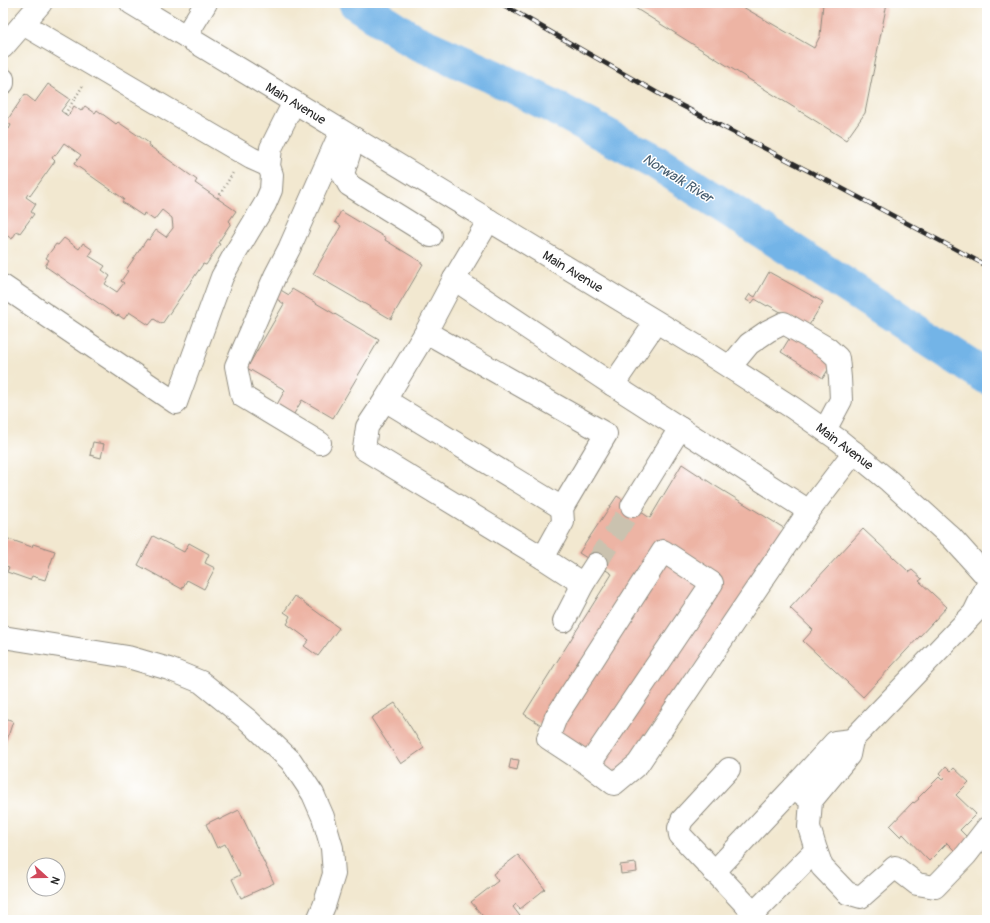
<svg xmlns="http://www.w3.org/2000/svg" width="990" height="923" viewBox="0 0 990 923" font-family="Pangolin,sans-serif">
  <style>
    .lines { fill: none; stroke-linecap: round; stroke-linejoin: round }
    .river { stroke: #73b4e7; stroke-width: 35 }
    .building { fill: #edb4a4 }
    .minor-tunnel { stroke: #cac2af; stroke-width: 22; stroke-dasharray: 22 11; stroke-linecap: butt }
    .minor-casing { stroke: #8e8a7e; stroke-width: 24 }
    .major-casing { stroke: #8e8a7e; stroke-width: 24 }
    .path { stroke: #8e8a7e; stroke-width: 2.5; stroke-dasharray: 1 3; stroke-linecap: butt }
    .minor { stroke: #fff; stroke-width: 22 }
    .major { stroke: #fff; stroke-width: 22 }
    .rail-casing { stroke: #2b2b2b; stroke-width: 4.5 }
    .rail { stroke: #fff; stroke-width: 3; stroke-dasharray: 9; stroke-linecap: butt }
    .labels { text-anchor: middle; stroke-width: 3; stroke-linejoin: round; paint-order: stroke }
    .street-label { font-size: 13px; fill: #2b2b2b; stroke: #fff }
    .water-label { font-size: 14px; font-style: italic; fill: #445b6d; stroke: #fff }
  </style>
  <rect width="100%" height="100%" fill="#fff"/>
  <filter id="ink" filterUnits="userSpaceOnUse"><feTurbulence type="fractalNoise" baseFrequency=".025" numOctaves="2"/><feDisplacementMap in="SourceGraphic" scale="8" xChannelSelector="R" yChannelSelector="G"/><feConvolveMatrix kernelMatrix="1 2 1 2 8 2 1 2 1" color-interpolation-filters="sRGB"/></filter>
  <filter id="wash" filterUnits="userSpaceOnUse"><feTurbulence type="fractalNoise" baseFrequency=".012" numOctaves="4" result="noise"/><feDisplacementMap in="SourceGraphic" scale="16" xChannelSelector="R" yChannelSelector="G"/><feGaussianBlur stdDeviation="0.9" result="paint"/><feColorMatrix in="noise" values="0 0 0 0 0 0 0 0 0 0 0 0 0 0 0 0 0 1.4 0 .05"/><feComposite in="paint" operator="in"/></filter>
  <g filter="url(#wash)">
    <rect width="100%" height="100%" fill="#f2e8d0"/>
    <g class="lines">
      <!-- river -->
      <path class="river" d="M356 3 414 41 492 76 550 105 656 162 987 377"/>
    </g>
    <g id="blocks">
      <!-- building -->
      <g class="building">
        <path d="M627 3H736L814 48 820 36 823 3H887L865 113 846 140Z"/>
        <path d="M48 84 70 99 61 111 65 114 68 116 74 106 81 111 85 106 95 113 97 110 116 124 118 122 149 143 148 145 197 180 195 183 236 211 229 221 231 223 218 243 220 244 206 265 203 264 162 324 154 319 149 325 129 312 124 319 118 315 117 316 45 266 49 260 46 258 56 244 58 245 64 238 79 249 83 243 93 250 89 256 105 266 102 270 110 276 105 284 117 292 124 283 121 281 128 271 126 270 147 239 149 240 156 230 166 237 173 228 172 218 162 210 154 220 144 213 143 216 122 202 124 199 74 164 81 155 64 143 55 156 54 155 52 158 55 161 30 196 28 194 26 197 36 204 31 212 34 214 20 233 17 231 12 239 3 233V126L7 129 8 128 9 129 11 125 6 122 25 94 35 102Z"/>
        <path d="M341 211 386 238 385 240 421 262V263L423 264 391 319 313 274 341 226 335 222Z"/>
        <path d="M769 272 823 302 808 327 768 305 767 306 755 299 752 303 746 300 750 294 755 297Z"/>
        <path d="M279 289 289 295 292 289 379 340 333 418 302 400 291 419 274 410 285 390 247 368 284 304 274 297Z"/>
        <path d="M792 334 834 360 823 378 781 352Z"/>
        <path d="M93 442 104 444 101 458 90 455Z"/>
        <path d="M682 464 717 487 787 530 754 584 618 774 524 714 612 574 579 553 617 496 650 518Z"/>
        <path d="M863 529 909 572 912 570 922 579 919 581 947 607 863 697 803 641 813 630 790 608Z"/>
        <path d="M153 536 184 552 189 543 209 554 205 563 215 568 204 589 187 580 182 589 138 565Z"/>
        <path d="M3 537 32 547 33 544 55 551 45 580 32 576 30 580 7 572 9 567 3 565Z"/>
        <path d="M295 596 339 628 318 656 304 646 309 640 287 624 289 621 288 620 290 616 284 612Z"/>
        <path d="M395 703 424 748 401 764 371 718Z"/>
        <path d="M3 717 13 721 5 746 3 745Z"/>
        <path d="M511 759 519 760 517 770 509 768Z"/>
        <path d="M946 766 951 771 954 768 969 782 956 795 976 814 960 830 970 840 957 853 947 843 929 861 903 834 901 837 890 826 913 802 914 803 919 799 918 798 939 777 942 780 945 778 940 773Z"/>
        <path d="M239 810 274 883 241 898 232 879 240 875 225 844 217 848 206 824 218 818 219 820Z"/>
        <path d="M518 855 545 889 520 909 516 904 513 907 523 920H486L471 902 498 881 493 874Z"/>
        <path d="M636 863 637 872 621 874 620 865Z"/>
      </g>
    </g>
  </g>
  <g filter="url(#ink)">
    <use href="#blocks" fill-opacity="0" stroke="#8e8a7e" stroke-width="1"/>
    <g class="lines">
      <!-- minor-tunnel -->
      <path class="minor-tunnel" d="M596 564 632 506"/>
      <defs>
        <g id="minor">
          <path d="M23 24 251 158 269 166"/>
          <path d="M186 36 206 3"/>
          <path d="M3 47 41 3"/>
          <path d="M3 79V83"/>
          <path d="M354 138 343 174 349 185 431 236"/>
          <path d="M454 279 613 385"/>
          <path d="M3 286 176 403 222 277 233 257 265 204 271 190 272 175 269 166 271 148 294 102"/>
          <path d="M656 322 613 385 809 511 854 452"/>
          <path d="M426 332 606 434 562 508 385 400 426 332 454 279 489 220"/>
          <path d="M730 367 749 344 768 331 784 323 827 348 838 358 840 378 841 400 825 430"/>
          <path d="M385 400 367 427 364 449 543 558"/>
          <path d="M320 443 242 396 236 366 275 276 289 249 341 131"/>
          <path d="M632 506 680 428"/>
          <path d="M562 508 563 522 543 558 583 584"/>
          <path d="M564 621 583 584 596 564"/>
          <path d="M3 637 128 657 169 669 201 682 248 720 291 761 313 794 323 817 332 848 334 874 324 906 318 920"/>
          <path d="M852 740 974 613 987 586"/>
          <path d="M589 765 712 583 663 551 556 717 548 738 589 765 614 784 638 764 809 511"/>
          <path d="M729 769 682 820 679 828 680 835 748 907 754 909 759 908 816 850"/>
          <path d="M794 787 835 742 852 740 849 755 811 801 809 827 816 850 822 867 847 893 861 897 895 867 917 884 935 887 966 855 987 828"/>
          <path d="M714 872 794 787 805 796"/>
        </g>
        <path id="major" d="M131 3 698 347 793 408 840 441 889 481 952 538 987 577"/>
      </defs>
      <!-- minor casing -->
      <use href="#minor" class="minor-casing"/>
      <!-- major casing -->
      <use href="#major" class="major-casing"/>
      <!-- path -->
      <g class="path">
        <path d="M65 114 84 84"/>
        <path d="M218 198 234 171"/>
      </g>
      <!-- minor -->
      <use href="#minor" class="minor"/>
      <!-- major -->
      <use href="#major" class="major"/>
      <defs>
        <path id="rail" d="M500 3 661 95 830 182 987 266"/>
      </defs>
      <!-- rail casing -->
      <use href="#rail" class="rail-casing"/>
      <!-- rail -->
      <use href="#rail" class="rail"/>
    </g>
  </g>
  <g class="labels">
    <!-- street labels -->
    <g class="street-label">
      <text transform="translate(296 103) rotate(31)" y="5">Main Avenue</text>
      <text transform="translate(573 271) rotate(31)" y="5">Main Avenue</text>
      <text transform="translate(845 446) rotate(37)" y="5">Main Avenue</text>
    </g>
    <!-- water labels -->
    <g class="water-label">
      <text transform="translate(678 178) rotate(32)" y="5">Norwalk River</text>
    </g>
  </g>
  <!-- margin -->
  <rect width="990" height="923" fill="none" stroke="#fff" stroke-width="16"/>
  <!-- north arrow -->
  <g transform="translate(46 877) rotate(111)"><circle r="19" fill="#ffffff" stroke="#aaaaaa"/>
  <path d="M0-3L7 15L0 10L-7 15Z" fill="#d1495b"/>
  <text y="-6" font-size="11" font-weight="bold" text-anchor="middle" fill="#2b2b2b">N</text>
  </g>
</svg>
